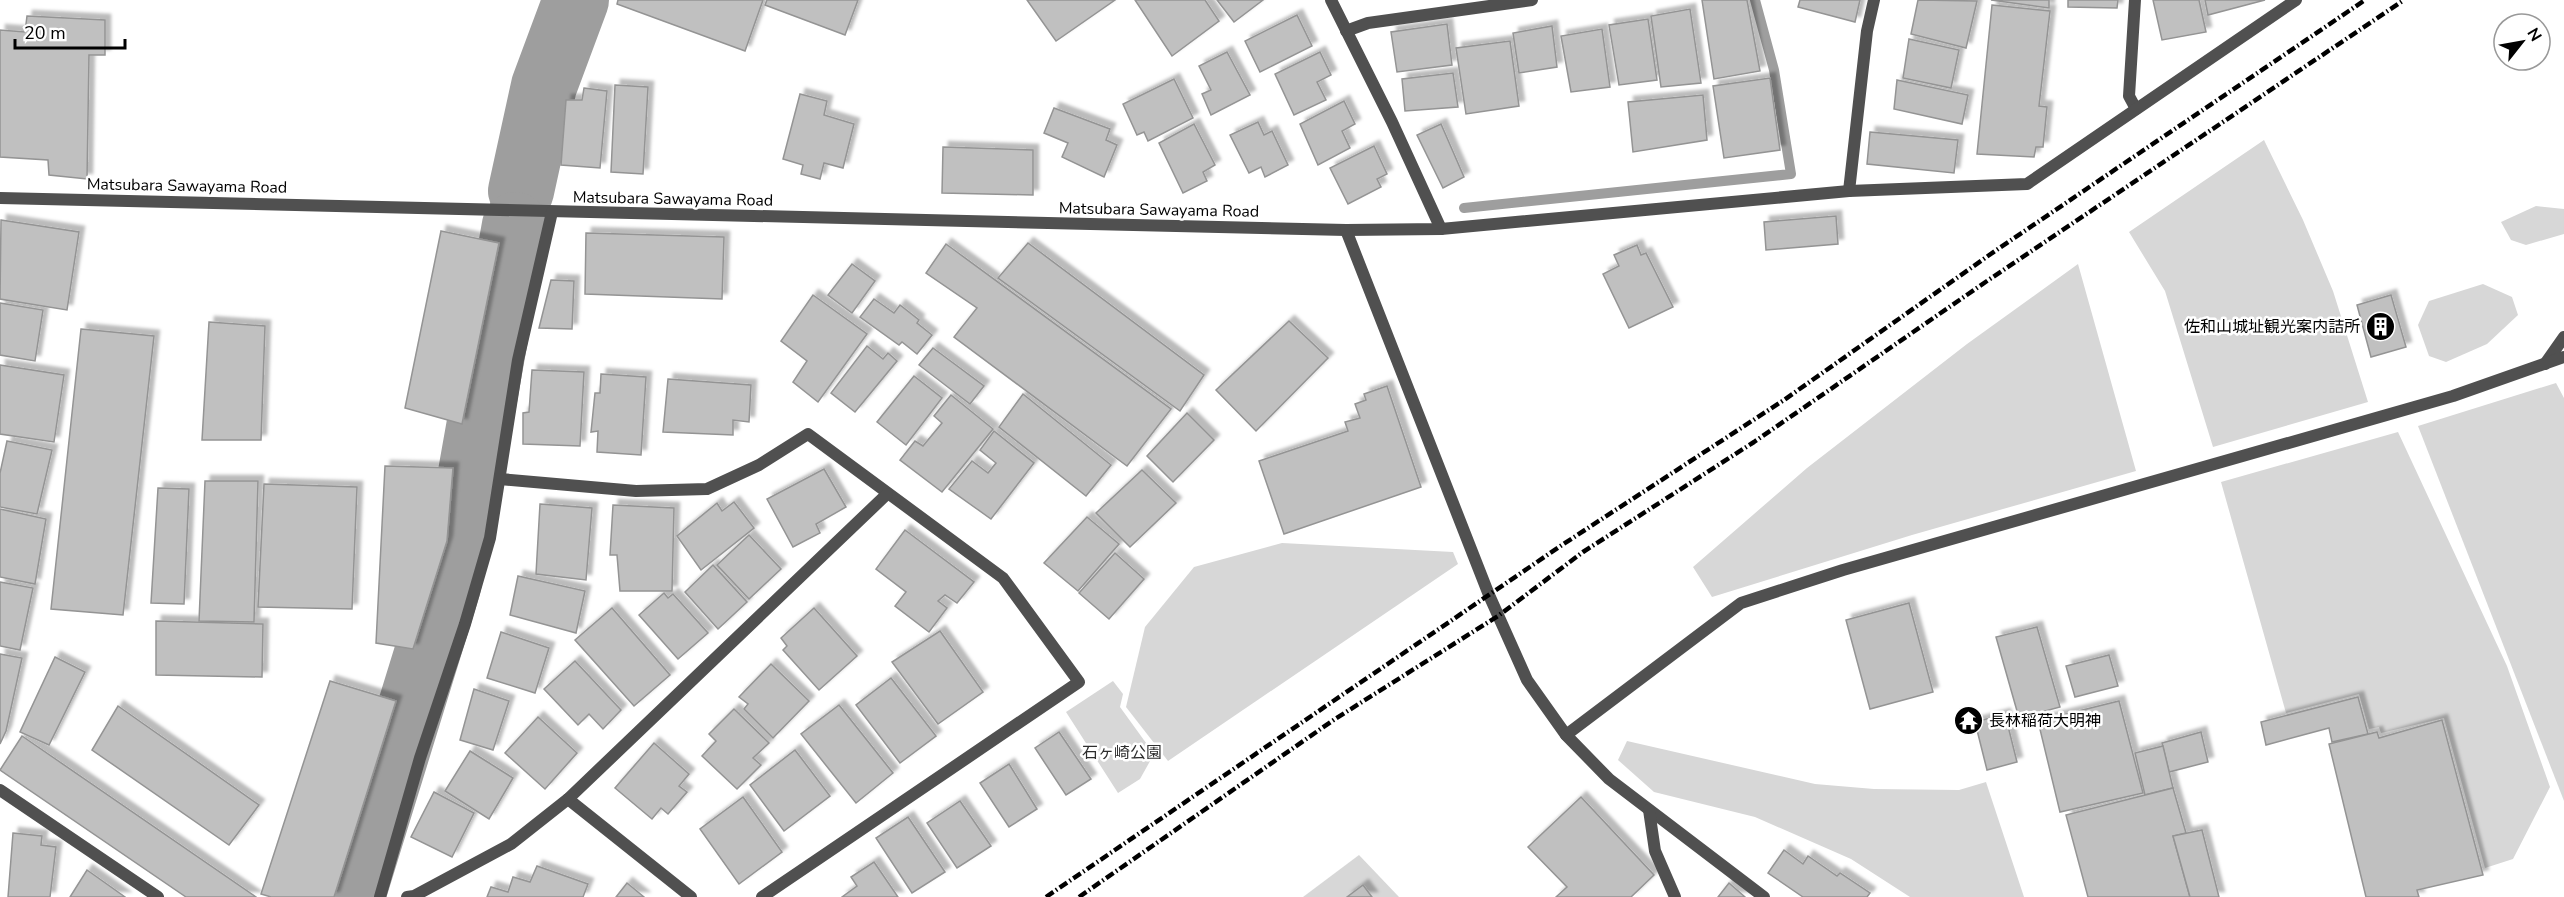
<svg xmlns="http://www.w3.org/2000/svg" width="2564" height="897" viewBox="0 0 2564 897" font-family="'Nunito Sans','Noto Sans JP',sans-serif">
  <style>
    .green { fill: #d7d7d7 }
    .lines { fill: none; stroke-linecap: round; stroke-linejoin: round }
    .stream { stroke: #9e9e9e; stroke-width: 10 }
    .river { stroke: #9e9e9e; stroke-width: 66 }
    .building { fill: #c0c0c0; stroke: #949494; stroke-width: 1.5; filter: url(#shadow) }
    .street { stroke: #505050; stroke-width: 12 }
    .rail { stroke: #000; stroke-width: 4.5; stroke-dasharray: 9 3 1.5 3; stroke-linecap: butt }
    .labels { text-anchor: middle; stroke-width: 5; stroke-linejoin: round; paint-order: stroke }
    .street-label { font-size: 16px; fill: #000; stroke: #fff }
    .poi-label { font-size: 16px; fill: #000; stroke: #fff; text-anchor: end }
    .park-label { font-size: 16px; fill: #2e2e2e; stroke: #fff }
  </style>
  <defs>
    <filter id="shadow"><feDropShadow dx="5.5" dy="-5.5" stdDeviation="1.5" flood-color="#0004"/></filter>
  </defs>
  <rect width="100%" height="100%" fill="#fff"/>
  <!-- green -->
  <g class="green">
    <path d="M2264 140 2303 220 2333 291 2368 402 2213 447 2165 291 2129 232Z"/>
    <path d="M2536 206 2564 209V234L2526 245 2511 240 2501 222Z"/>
    <path d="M2078 264 2136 471 1912 535 1712 597 1693 567 1807 468 1967 344Z"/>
    <path d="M2483 284 2512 297 2518 315 2487 344 2446 362 2429 356 2418 325 2429 301Z"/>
    <path d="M2556 383 2564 398V801L2418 426Z"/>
    <path d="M2398 432 2507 666 2550 787 2513 859 2485 868 2444 718 2381 733 2379 727 2369 729 2359 694 2286 713 2221 482Z"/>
    <path d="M1282 543 1453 552 1458 564 1168 761 1126 707 1145 627 1194 567Z"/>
    <path d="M1113 681 1123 694 1120 707 1154 754 1140 779 1118 793 1066 712Z"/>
    <path d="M1627 741 1815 784 1874 789 1959 790 1986 782 2024 897H1910L1851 859 1755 817 1654 792 1618 760Z"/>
    <path d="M1359 855 1399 897H1303Z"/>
  </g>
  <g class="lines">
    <!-- stream -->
    <path class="stream" d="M1464 208 1791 174 1774 70 1755 0"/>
    <!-- river -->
    <g class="river">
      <path d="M521 191 544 86 576 0"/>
      <path d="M352 897 448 586 466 501 515 225"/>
    </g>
  </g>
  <!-- building -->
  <g class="building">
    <path d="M618 0H763L745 51 617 4Z"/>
    <path d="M767 0H858L845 35 765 5Z"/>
    <path d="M1027 0H1115L1056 41Z"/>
    <path d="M1135 0H1205L1219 21 1172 56Z"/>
    <path d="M1217 0H1263L1234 22Z"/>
    <path d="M1702 0H1747L1760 71 1714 79Z"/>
    <path d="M1800 0H1860L1855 22 1798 7Z"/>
    <path d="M1918 0 1977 1 1966 48 1911 34Z"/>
    <path d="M1991 0H2049V8Z"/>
    <path d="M2068 0H2118L2117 8 2068 7Z"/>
    <path d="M2153 0H2199L2206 32 2162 40Z"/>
    <path d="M2205 0H2265L2208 15Z"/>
    <path d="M1992 5 2050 11 2039 106 2047 107 2043 147H2036L2034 157 1977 154Z"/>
    <path d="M1690 9 1701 83 1661 87 1651 16Z"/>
    <path d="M1297 15 1312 46 1260 72 1245 41Z"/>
    <path d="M27 16 105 20V55H89L87 179 49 175 48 160 0 157V30L25 32Z"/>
    <path d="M1648 19 1657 80 1619 85 1609 25Z"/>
    <path d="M1447 24 1452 65 1397 72 1391 32Z"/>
    <path d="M1552 26 1557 67 1519 73 1513 33Z"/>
    <path d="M1602 29 1610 87 1571 92 1561 36Z"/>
    <path d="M1909 39 1959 50 1951 88 1903 78Z"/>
    <path d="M1510 41 1519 106 1466 114 1456 48Z"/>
    <path d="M1227 52 1250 95 1211 115 1202 94 1211 90 1199 66Z"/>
    <path d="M1320 52 1331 75 1317 82 1326 100 1294 115 1275 74Z"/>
    <path d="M1453 73 1458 107 1405 111 1402 79Z"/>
    <path d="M1770 78 1780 150 1724 158 1713 86Z"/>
    <path d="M1174 79 1193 118 1148 141 1144 132 1137 135 1123 104Z"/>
    <path d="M1897 80 1968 95 1962 124 1894 109Z"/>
    <path d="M615 85 648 87 643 174 611 172Z"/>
    <path d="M584 88 607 91 600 168 561 165 566 100H582Z"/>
    <path d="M800 94 827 101 824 115 854 124 843 168 824 163 820 179 801 174 803 165 783 159Z"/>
    <path d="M1703 95 1707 140 1633 152 1628 102Z"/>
    <path d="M1344 101 1355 124 1342 131 1350 148 1318 165 1300 124Z"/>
    <path d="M1054 108 1110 129 1106 140 1117 145 1104 177 1062 157 1068 143 1044 133Z"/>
    <path d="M1258 122 1264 135 1272 131 1288 165 1265 177 1261 167 1249 173 1230 135Z"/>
    <path d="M1194 124 1215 165 1203 172 1207 181 1183 193 1159 143Z"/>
    <path d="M1441 124 1464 177 1443 188 1417 135Z"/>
    <path d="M1870 132 1958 140 1954 173 1867 164Z"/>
    <path d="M1374 146 1387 174 1377 179 1381 187 1348 204 1330 168Z"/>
    <path d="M943 147 1033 150V195L942 193Z"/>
    <path d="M1836 216 1838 244 1766 250 1764 222Z"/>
    <path d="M1 220 79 232 67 310 0 299Z"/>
    <path d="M441 231 499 243 462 424 405 408Z"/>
    <path d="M586 233 724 237 722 299 585 294Z"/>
    <path d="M1028 243 1204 375 1180 411 998 278Z"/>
    <path d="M946 244 1171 409 1127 466 954 337 977 308 926 273Z"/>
    <path d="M1637 245 1641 255 1646 253 1673 307 1629 328 1603 274 1619 266 1614 255Z"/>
    <path d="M852 264 875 281 852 313 828 295Z"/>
    <path d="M551 280 574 281 572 329 539 328Z"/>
    <path d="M813 295 867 334 818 402 793 382 807 361 781 341Z"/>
    <path d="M2391 295 2406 347 2371 357 2357 305Z"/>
    <path d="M874 299 894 313 900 305 919 320 917 323 932 335 917 354 902 342 899 345 860 317Z"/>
    <path d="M0 303 43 310 35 361 0 355Z"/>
    <path d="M1289 321 1328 358 1256 431 1216 390Z"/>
    <path d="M209 322 265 326 261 440H202Z"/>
    <path d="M81 329 154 336 123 615 51 609Z"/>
    <path d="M867 346 883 359 888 353 897 361 855 412 831 393Z"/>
    <path d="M933 348 984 386 970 404 919 365Z"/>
    <path d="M0 365 64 375 54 442 0 434Z"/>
    <path d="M532 370 584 372 580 446 523 444V413L529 412Z"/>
    <path d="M601 374 646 377 641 455 597 452 598 431 591 432 595 393H600Z"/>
    <path d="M914 376 942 398 906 445 877 422Z"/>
    <path d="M668 379 751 385 749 422 733 420V435L663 432Z"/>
    <path d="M1387 386 1421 487 1284 534 1259 461 1348 431 1345 422 1360 418 1355 404 1366 400 1364 394Z"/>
    <path d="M1023 394 1111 465 1086 496 999 427Z"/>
    <path d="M951 395 993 429 942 492 900 460 915 441 923 446 942 423 934 416Z"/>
    <path d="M1187 413 1214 440 1173 482 1147 456Z"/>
    <path d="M994 431 1034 463 991 519 949 489 972 461 988 473 996 463 980 450Z"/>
    <path d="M7 441 52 450 37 514 0 507V473Z"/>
    <path d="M385 466 453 468 447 541 413 649 376 643Z"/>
    <path d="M824 469 846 507 816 524 820 533 793 547 767 499Z"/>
    <path d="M1142 470 1176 503 1130 547 1096 513Z"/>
    <path d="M205 481H258L254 622 199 621Z"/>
    <path d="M264 484 357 487 352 609 258 607Z"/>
    <path d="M158 488 189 489 184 604 151 603Z"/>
    <path d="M734 502 754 528 701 570 677 536 717 503 722 511Z"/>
    <path d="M540 504 592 508 586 580 536 574Z"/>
    <path d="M613 505 674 508 672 591H620L617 555H610Z"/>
    <path d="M0 509 46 519 35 584 0 577Z"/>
    <path d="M1087 517 1119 544 1078 591 1044 563Z"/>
    <path d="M905 530 974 582 957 603 945 595 938 601 947 608 929 632 895 606 906 592 876 569Z"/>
    <path d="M749 535 781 569 749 599 717 565Z"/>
    <path d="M1115 553 1144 579 1109 619 1079 593Z"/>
    <path d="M713 565 747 602 718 629 685 592Z"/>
    <path d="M518 576 585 591 576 633 510 615Z"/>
    <path d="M0 582 33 588 20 650 0 646Z"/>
    <path d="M664 593 668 598 673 594 708 633 678 659 639 615Z"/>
    <path d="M1909 603 1933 692 1870 709 1846 620Z"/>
    <path d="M612 608 670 675 634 706 575 640Z"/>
    <path d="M814 608 857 656 819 690 783 650 787 646 781 638Z"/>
    <path d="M156 621 263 624 262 677 156 675Z"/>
    <path d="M2037 627 2060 707 2019 718 1996 637Z"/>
    <path d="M940 631 983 692 938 724 892 662Z"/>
    <path d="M501 632 549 648 535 693 487 678Z"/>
    <path d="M0 654 22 658 6 731 0 744Z"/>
    <path d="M2109 655 2118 686 2075 697 2066 666Z"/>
    <path d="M55 657 85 672 49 745 20 732Z"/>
    <path d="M575 661 621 710 603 729 589 714 578 725 544 689Z"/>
    <path d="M771 664 809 701 773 738 744 709 748 704 739 697Z"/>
    <path d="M891 678 936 736 900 763 856 705Z"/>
    <path d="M330 681 396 701 334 897H271L261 894Z"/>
    <path d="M474 689 509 701 493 750 460 740Z"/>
    <path d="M2358 697 2368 734 2332 742 2329 728 2266 745 2261 722Z"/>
    <path d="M2119 701 2143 793 2060 812 2038 721Z"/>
    <path d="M839 705 893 773 856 803 801 734Z"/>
    <path d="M118 706 259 805 229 845 92 750Z"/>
    <path d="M734 709 769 743 753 758 761 765 737 789 702 756 716 741 709 734Z"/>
    <path d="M2005 714 2017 762 1987 770 1975 722Z"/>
    <path d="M538 717 577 753 545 789 505 753Z"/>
    <path d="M2442 720 2483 875 2417 890 2419 897H2366L2329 744 2377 732 2379 738Z"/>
    <path d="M1059 732 1091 779 1066 795 1035 748Z"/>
    <path d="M2201 732 2208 762 2169 772 2162 743Z"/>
    <path d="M22 736 256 897H186L0 770Z"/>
    <path d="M654 743 689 774 679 786 687 792 668 814 661 808 652 819 615 788Z"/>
    <path d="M2163 746 2173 788 2145 795 2135 753Z"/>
    <path d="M795 750 830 796 784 831 750 785Z"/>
    <path d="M470 751 513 778 489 819 445 791Z"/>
    <path d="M1009 764 1037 809 1009 827 980 783Z"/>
    <path d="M2173 788 2186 833 2173 836 2190 897H2088L2066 815Z"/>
    <path d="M434 792 474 813 452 857 411 837Z"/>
    <path d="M743 797 782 852 739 884 700 829Z"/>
    <path d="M1581 797 1654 875 1631 897H1556L1567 887 1528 847Z"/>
    <path d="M960 801 991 846 957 868 927 823Z"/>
    <path d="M908 817 945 872 912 893 876 838Z"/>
    <path d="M2202 830 2219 897H2190L2173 836Z"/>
    <path d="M13 833 42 836 41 845 56 847 50 897H8Z"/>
    <path d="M1784 850 1803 864 1808 856 1837 876 1840 873 1870 893 1867 897H1803L1768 873Z"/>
    <path d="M874 862 898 897H842L857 886 851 877Z"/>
    <path d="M537 866 588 884 583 897H487L491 887 508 892 513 877 530 882Z"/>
    <path d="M87 870 125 897H70Z"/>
    <path d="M627 883 644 897H616Z"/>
    <path d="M1729 883 1745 897H1718Z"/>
    <path d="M1363 885 1372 897H1347Z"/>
  </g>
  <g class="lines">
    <!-- street -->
    <g class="street">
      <path d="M1331 0 1392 122 1441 229"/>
      <path d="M2135 0 2129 96 2136 109"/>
      <path d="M1346 31 1368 23 1532 0"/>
      <path d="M1849 191 1867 31 1874 0"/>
      <path d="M0 198 1346 230 1441 229 1849 191 2027 184 2296 0"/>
      <path d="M1346 230 1489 595 1527 680 1566 735 1609 779 1764 897"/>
      <path d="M2545 364 2564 337"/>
      <path d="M500 479 636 491 707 489 759 465 808 434 1003 578 1079 682 762 897"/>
      <path d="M1566 735 1741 603 1843 570 2453 396 2564 357"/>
      <path d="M0 790 158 897"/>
      <path d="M568 799 691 897"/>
      <path d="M1649 810 1655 851 1675 897"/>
      <path d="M380 897 420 758 465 624 490 538 518 360 552 212"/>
      <path d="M407 897 414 896 511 844 568 799 887 494"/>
    </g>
    <!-- rail -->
    <g class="rail">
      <path d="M1046 897 1562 545 1784 400 1995 251 2365 0"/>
      <path d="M1079 897 1335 719 1498 616 1583 552 1754 442 1987 281 2404 0"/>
    </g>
  </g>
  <!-- icons -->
  <defs>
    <symbol id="building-disc" viewBox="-11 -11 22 22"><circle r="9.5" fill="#000" stroke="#fff"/><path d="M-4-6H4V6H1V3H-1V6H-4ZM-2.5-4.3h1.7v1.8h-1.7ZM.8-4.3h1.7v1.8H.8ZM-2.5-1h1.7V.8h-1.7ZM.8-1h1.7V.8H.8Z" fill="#fff"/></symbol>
    <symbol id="temple-disc" viewBox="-11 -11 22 22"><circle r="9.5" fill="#000" stroke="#fff"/><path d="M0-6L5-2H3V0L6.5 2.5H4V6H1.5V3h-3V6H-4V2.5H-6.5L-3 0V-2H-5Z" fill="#fff"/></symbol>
  </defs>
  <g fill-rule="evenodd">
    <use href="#building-disc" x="2364" y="310" width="33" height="33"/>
    <use href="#temple-disc" x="1952" y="704" width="33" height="33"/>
  </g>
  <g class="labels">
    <!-- street labels -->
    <g class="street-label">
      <text transform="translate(187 185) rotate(1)" y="6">Matsubara Sawayama Road</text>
      <text transform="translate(673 198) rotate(1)" y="6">Matsubara Sawayama Road</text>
      <text transform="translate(1159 209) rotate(1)" y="6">Matsubara Sawayama Road</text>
    </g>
    <!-- poi labels -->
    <g class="poi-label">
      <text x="2360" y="332">佐和山城址観光案内詰所</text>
      <text x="1989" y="726" text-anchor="start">長林稲荷大明神</text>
    </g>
    <!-- park labels -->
    <g class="park-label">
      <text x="1122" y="758">石ヶ崎公園</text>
    </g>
  </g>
  <!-- north arrow -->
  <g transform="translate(2522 42) rotate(59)"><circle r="28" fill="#ffffff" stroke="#999999" stroke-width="1.5"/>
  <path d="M0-4.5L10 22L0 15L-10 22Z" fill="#000000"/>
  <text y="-9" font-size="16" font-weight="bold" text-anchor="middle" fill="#000000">N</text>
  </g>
  <!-- scale -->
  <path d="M15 39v9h110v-9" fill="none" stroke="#000000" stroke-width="3"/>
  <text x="24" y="39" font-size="18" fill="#000000" stroke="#ffffff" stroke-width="4.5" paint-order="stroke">20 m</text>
</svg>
